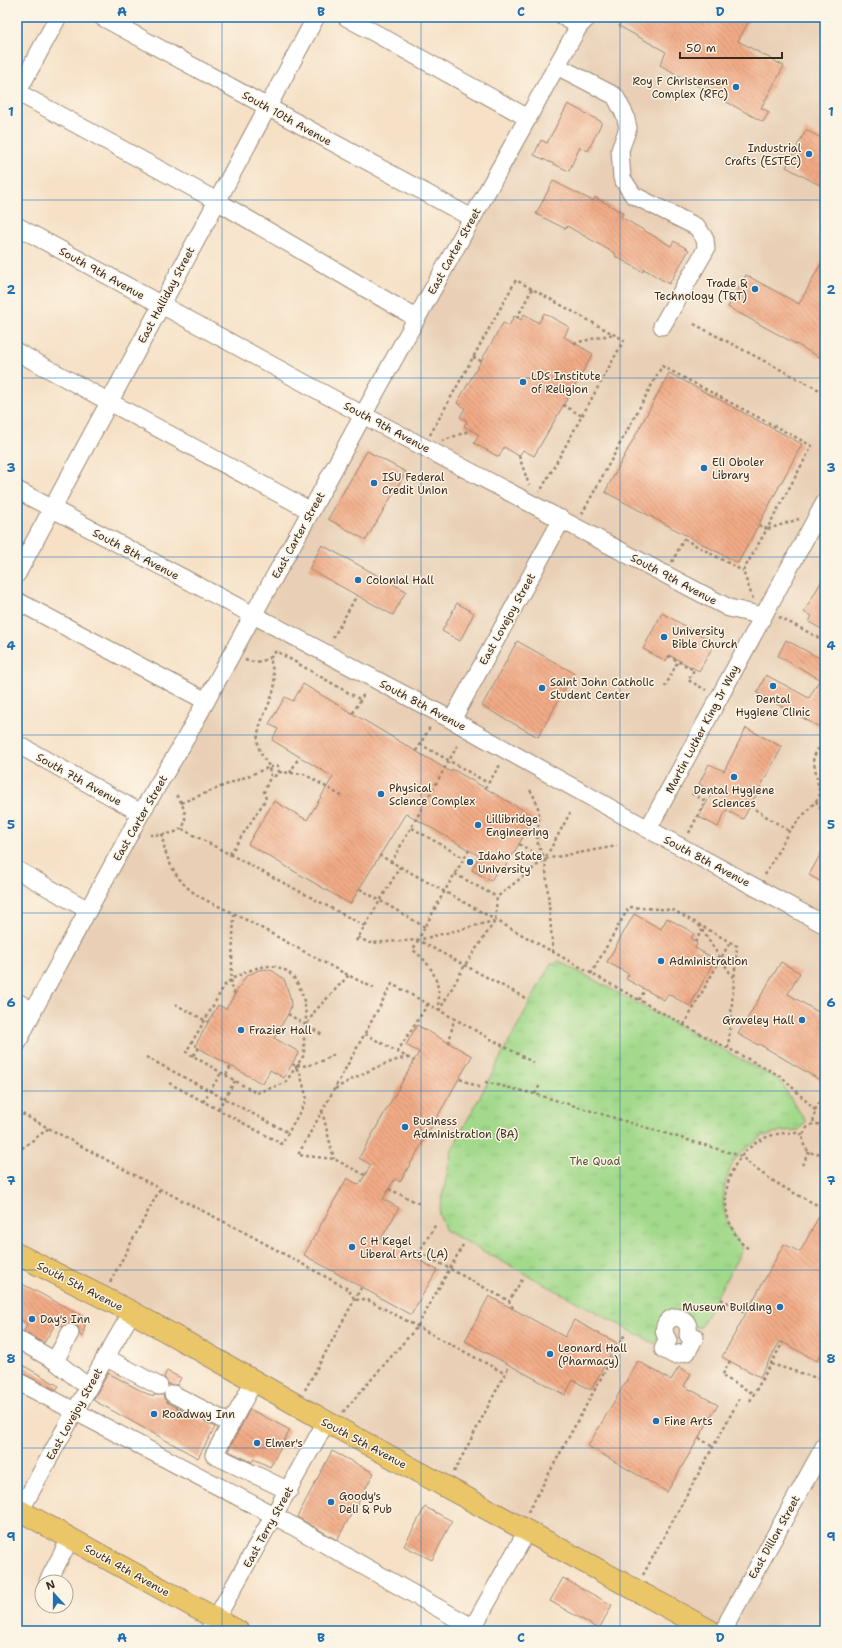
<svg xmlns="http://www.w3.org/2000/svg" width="842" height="1648" viewBox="0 0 842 1648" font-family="'Shantell Sans',sans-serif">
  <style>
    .built { fill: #e8cfb5 }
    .grass { fill: url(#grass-tufts); stroke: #6e8254 }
    .building { fill: url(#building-back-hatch) }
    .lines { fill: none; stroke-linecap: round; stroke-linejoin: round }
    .minor-casing { stroke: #988672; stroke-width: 19 }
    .major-casing { stroke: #988672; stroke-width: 23 }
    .path { stroke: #988672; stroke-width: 2.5; stroke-dasharray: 3 3; stroke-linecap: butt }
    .minor { stroke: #fff; stroke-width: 17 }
    .major { stroke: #ebc669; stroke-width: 21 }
    .grid { fill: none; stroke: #1f6fb2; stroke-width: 1; stroke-opacity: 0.55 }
    .poi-dot { fill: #1f6fb2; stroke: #fcf5e5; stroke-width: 1.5 }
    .labels { text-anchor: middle; stroke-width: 3; stroke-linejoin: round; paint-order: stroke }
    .poi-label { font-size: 11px; fill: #3b2a1e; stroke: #fcf5e5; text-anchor: start }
    .street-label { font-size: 11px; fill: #3b2a1e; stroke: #fcf5e5 }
    .park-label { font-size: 11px; fill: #555639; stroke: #fcf5e5 }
    .neatline { fill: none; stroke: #1f6fb2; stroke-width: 1.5 }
    .grid-label { font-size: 13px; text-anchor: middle; font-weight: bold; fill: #1f6fb2 }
  </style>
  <defs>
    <pattern id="grass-tufts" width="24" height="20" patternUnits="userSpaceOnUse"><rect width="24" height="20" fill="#a2d98b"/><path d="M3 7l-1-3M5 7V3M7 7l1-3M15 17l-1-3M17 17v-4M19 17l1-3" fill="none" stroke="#8cba78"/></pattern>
    <pattern id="building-back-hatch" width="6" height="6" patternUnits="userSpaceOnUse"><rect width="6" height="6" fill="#f1aa86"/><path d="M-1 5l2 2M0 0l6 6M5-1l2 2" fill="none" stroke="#c48b6d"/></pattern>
  </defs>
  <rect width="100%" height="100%" fill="#fcf5e5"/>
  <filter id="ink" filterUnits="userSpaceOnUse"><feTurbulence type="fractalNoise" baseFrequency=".025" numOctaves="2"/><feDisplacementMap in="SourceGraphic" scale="8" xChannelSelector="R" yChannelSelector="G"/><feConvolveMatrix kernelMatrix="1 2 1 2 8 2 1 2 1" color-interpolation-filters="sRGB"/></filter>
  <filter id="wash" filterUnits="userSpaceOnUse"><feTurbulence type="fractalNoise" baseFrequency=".012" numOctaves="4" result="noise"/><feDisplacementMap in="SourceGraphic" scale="16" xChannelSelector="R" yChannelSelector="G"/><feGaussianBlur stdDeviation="0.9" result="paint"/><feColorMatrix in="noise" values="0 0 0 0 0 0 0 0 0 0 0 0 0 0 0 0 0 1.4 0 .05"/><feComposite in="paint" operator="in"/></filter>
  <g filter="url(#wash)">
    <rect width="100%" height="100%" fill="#f6e1c7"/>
    <!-- built -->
    <path class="built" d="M584 17H825V1631H711L17 1254V1044Z"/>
    <!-- grass -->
    <path class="grass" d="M559 961 779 1080 806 1122 799 1130 781 1131 764 1136V1134L762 1135V1137L742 1152 734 1161 733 1160 732 1162 733 1163C718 1192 721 1224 743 1248L700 1328 694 1326 688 1316 659 1335 655 1344 446 1231 439 1214 452 1149 551 963H555Z"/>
    <g id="blocks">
      <!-- building -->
      <g class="building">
        <path d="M624 17H751L738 41 784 66 761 108 769 112 763 122 660 65 666 52 619 26Z"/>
        <path d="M568 104 602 122 588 151 580 147 569 171 534 155 541 140 547 143Z"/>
        <path d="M806 130 825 140V188L786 167Z"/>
        <path d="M553 181 593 201 595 197 623 213 621 217 671 246 674 241 689 250 669 284 644 269 643 272 615 256 616 254 567 226 566 229 536 214Z"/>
        <path d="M825 256V360L728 307 746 275 799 304Z"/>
        <path d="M544 313 569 327 564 337 593 354 534 456 523 450 519 456 504 447 499 457 474 443 479 435 464 426 467 421 460 417 465 408 457 403 503 323 509 326 514 316 521 320 524 314 539 323Z"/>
        <path d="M669 373 802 444 738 563 605 492Z"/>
        <path d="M367 451 406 472 366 540 328 519Z"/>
        <path d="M322 545 406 591 393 615 309 569Z"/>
        <path d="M825 575V631L809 622 812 616 804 612Z"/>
        <path d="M457 603 474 613 460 641 442 631Z"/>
        <path d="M662 613 715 643 699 671 669 655 666 661 643 649Z"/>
        <path d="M786 640 825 661V730L757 693 766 675 809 698 820 679 778 656Z"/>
        <path d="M517 641 574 673 538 737 482 706Z"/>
        <path d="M303 684 451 772 452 769 535 817 504 869 499 867 491 881 472 870 479 856 406 813 350 904 248 844 274 801 307 820 333 777 272 740 278 729 269 724 285 697 293 701Z"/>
        <path d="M746 728 782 747 743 819 726 810 718 827 699 817 713 791 699 784 709 764 724 771Z"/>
        <path d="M825 846V884L809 875Z"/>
        <path d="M634 914 661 929 667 918 694 933 691 939 697 943 695 948 715 959 690 1006 668 994 664 1000 626 979 629 974 607 962Z"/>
        <path d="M781 962 800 973 788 994 825 1016V1083L759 1044 758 1045 738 1034Z"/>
        <path d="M265 969 273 971 284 979 290 997 291 1006 288 1014 274 1038 299 1052 284 1078 270 1070 263 1084 195 1046 218 1005 226 1009 246 976 259 970Z"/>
        <path d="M417 1025 472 1056 400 1182 395 1179 383 1199 399 1208 381 1239 437 1270 411 1315 304 1255 347 1178 359 1185 371 1165 359 1158 419 1052 406 1045Z"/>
        <path d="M825 1205V1346L817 1361 780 1341 760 1377 722 1357 784 1244 800 1252Z"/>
        <path d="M17 1281 86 1318 83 1337 80 1335 78 1327 70 1323 63 1327 56 1323 44 1343 24 1332 27 1324 17 1317Z"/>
        <path d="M489 1296 565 1337 574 1320 617 1343 591 1390 573 1380 565 1395 465 1341Z"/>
        <path d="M638 1361 671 1380 679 1367 691 1374 684 1386 718 1405 667 1492 588 1446Z"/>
        <path d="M17 1362 59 1386 56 1390 17 1371Z"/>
        <path d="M167 1371 181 1378 177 1385H169L164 1377Z"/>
        <path d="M108 1373 153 1397 154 1395H163L165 1400 168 1403 215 1427 198 1458 93 1400Z"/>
        <path d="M250 1409 290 1430 270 1467 254 1459 252 1462 228 1451Z"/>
        <path d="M332 1451 374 1473 337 1540 297 1517Z"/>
        <path d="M425 1507 452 1521 432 1560 404 1546Z"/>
        <path d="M563 1578 612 1605 599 1629 550 1601Z"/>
      </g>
    </g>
  </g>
  <g filter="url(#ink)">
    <use href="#blocks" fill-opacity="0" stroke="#988672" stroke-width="1"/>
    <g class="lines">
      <defs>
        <g id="minor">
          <path d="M102 17 472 218"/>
          <path d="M346 17 528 118"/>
          <path d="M564 17 579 26"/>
          <path d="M557 66 615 96 625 115 628 128 620 150 622 178 633 195 697 227 705 239 706 249 662 326"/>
          <path d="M17 92 217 201 416 318"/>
          <path d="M17 93 58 17"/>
          <path d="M17 226 363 415 729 608 763 616"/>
          <path d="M17 352 311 511"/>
          <path d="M17 490 452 720 648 829 825 925"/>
          <path d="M17 574 316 17"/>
          <path d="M17 601 206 701"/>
          <path d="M452 720 562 519"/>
          <path d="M17 744 141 813"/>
          <path d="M648 829 825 502"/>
          <path d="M17 870 88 910"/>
          <path d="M17 1002 33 1011"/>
          <path d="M17 1044 33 1011 141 813 182 745 253 615 311 511 363 415 561 58 579 26 588 17"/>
          <path d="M675 1317C686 1318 690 1325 688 1335L695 1337 687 1352 674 1355 663 1349 668 1340C661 1330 664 1321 675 1317Z"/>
          <path d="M17 1339 55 1361 88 1387"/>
          <path d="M105 1357 159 1386"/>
          <path d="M55 1361 70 1333"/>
          <path d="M17 1381 275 1516 479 1631"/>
          <path d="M254 1381 214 1455 289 1491"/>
          <path d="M173 1394 231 1424"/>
          <path d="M17 1517C54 1448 92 1380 132 1312"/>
          <path d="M48 1581 70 1539"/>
          <path d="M209 1631 326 1422"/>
          <path d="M471 1631 527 1531"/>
          <path d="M726 1631 728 1621 825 1445"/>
        </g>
        <g id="major">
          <path d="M17 1254 132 1312 336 1427 711 1631"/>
          <path d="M17 1509 238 1631"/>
        </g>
      </defs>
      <!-- minor casing -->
      <use href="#minor" class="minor-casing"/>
      <!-- major casing -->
      <use href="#major" class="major-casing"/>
      <!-- path -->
      <g class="path">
        <path d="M517 318 532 289"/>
        <path d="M694 324 825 393"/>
        <path d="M574 343 614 334"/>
        <path d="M473 357 481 361"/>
        <path d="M563 405 582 416"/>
        <path d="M430 435 516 280 624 340 540 492"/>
        <path d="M442 441 471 430"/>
        <path d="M519 456 529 485"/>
        <path d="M582 514 662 366 812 446 767 529"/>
        <path d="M768 529 799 519"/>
        <path d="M684 539 743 571"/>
        <path d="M672 562 686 535"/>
        <path d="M753 599 743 571 767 529 759 525"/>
        <path d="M779 617 825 641"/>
        <path d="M333 638 357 595"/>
        <path d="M668 656 694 670 688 680 706 690"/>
        <path d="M245 660C254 663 261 662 270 658"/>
        <path d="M665 687 678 661"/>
        <path d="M353 713 365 692"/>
        <path d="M420 744 488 783"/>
        <path d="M416 751 430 727"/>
        <path d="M279 772 304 774 343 797"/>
        <path d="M290 773 299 757"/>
        <path d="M485 788 500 765"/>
        <path d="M530 790C536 799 540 810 539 821 538 829 536 836 538 844 540 849 543 854 545 859"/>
        <path d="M820 794 825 797"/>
        <path d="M816 801 825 818"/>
        <path d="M181 803 270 767 278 766 279 772 275 776 271 775"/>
        <path d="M750 806 789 831"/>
        <path d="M412 828 464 858"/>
        <path d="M182 829 365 926"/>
        <path d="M689 833 705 801 691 793"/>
        <path d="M162 834C164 854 173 875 188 888 202 901 223 907 239 916 284 940 328 966 374 988"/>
        <path d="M150 835C164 834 187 836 185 816 184 807 181 800 175 794"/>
        <path d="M519 844 545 859"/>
        <path d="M469 850 444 892 418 940 527 999"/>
        <path d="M230 854 266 799 264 792 271 775 269 773 270 767C244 737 266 719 274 689 276 680 272 667 270 658L276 651 361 700"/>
        <path d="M379 855 684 1025 782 1077 815 1110 813 1124"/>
        <path d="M391 863 459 743"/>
        <path d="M455 874 497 897"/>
        <path d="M765 875 789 831 816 801 820 794 813 758 825 737"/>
        <path d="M360 889 425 927"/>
        <path d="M234 914 231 987 235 994"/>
        <path d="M699 925 734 979"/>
        <path d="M358 937 369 943 418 940 494 921"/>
        <path d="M418 940 413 950C435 967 440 983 439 1010"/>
        <path d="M356 941 400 867"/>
        <path d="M695 942 702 930"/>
        <path d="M553 952 545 859 570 813"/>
        <path d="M591 974 629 907 673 910 737 946 728 1049"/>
        <path d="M639 1000 645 990"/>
        <path d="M175 1004 208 1022"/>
        <path d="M439 1011 465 965 495 921 497 897 545 859 617 846"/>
        <path d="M288 1014 324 1036"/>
        <path d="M684 1025 730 942"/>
        <path d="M365 1034 414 1061"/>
        <path d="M449 1043 454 1019"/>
        <path d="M199 1048 193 1056 256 1093 285 1083 304 1055V1039L306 1026 315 1011 349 975"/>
        <path d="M397 1052 428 1004"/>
        <path d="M193 1056 186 1052C196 1035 206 1019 215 1002 219 996 222 988 226 984 233 977 242 974 251 970 292 954 307 990 306 1025"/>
        <path d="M146 1057 289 1133"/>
        <path d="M297 1065C309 1068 325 1060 335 1054"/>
        <path d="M226 1075 231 1066"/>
        <path d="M460 1079 481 1088"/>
        <path d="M485 1082 535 1094 741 1156C768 1181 792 1192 823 1208"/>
        <path d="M169 1083 282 1144 307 1099 300 1073 293 1064"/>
        <path d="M335 1089C358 1075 381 1064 407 1057"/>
        <path d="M535 1094 540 1085"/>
        <path d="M203 1102 221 1073"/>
        <path d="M218 1109 235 1081"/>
        <path d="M815 1110 825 1092"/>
        <path d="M17 1111 160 1189 242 1231 348 1289 355 1300 366 1299 506 1374"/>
        <path d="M322 1111 334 1159"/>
        <path d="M825 1126C795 1113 796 1165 825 1151"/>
        <path d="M17 1152 49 1128"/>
        <path d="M802 1165 809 1152"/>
        <path d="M365 1175 334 1159 298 1155 392 984 534 1063"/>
        <path d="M389 1189 420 1204"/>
        <path d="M748 1248C740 1244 734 1233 731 1226 716 1190 735 1146 773 1135 782 1133 794 1131 803 1135"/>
        <path d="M419 1252 509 1301"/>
        <path d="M415 1259 436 1224"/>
        <path d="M110 1282 160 1189"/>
        <path d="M721 1299 746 1313"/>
        <path d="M513 1308 509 1301 523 1278"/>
        <path d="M730 1361 722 1376 754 1394"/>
        <path d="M771 1364 820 1379"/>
        <path d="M305 1390 361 1288"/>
        <path d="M750 1401 783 1342"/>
        <path d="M343 1412 417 1327 463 1245"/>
        <path d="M699 1438 713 1447"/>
        <path d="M454 1472 509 1366"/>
        <path d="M528 1512 625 1334"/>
        <path d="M643 1575 741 1396"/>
      </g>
      <!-- minor -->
      <use href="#minor" class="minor"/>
      <!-- major -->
      <use href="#major" class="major"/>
    </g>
  </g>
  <!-- grid -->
  <path class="grid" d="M222 17V1631M421 17V1631M620 17V1631M17 200H825M17 378H825M17 557H825M17 735H825M17 913H825M17 1091H825M17 1270H825M17 1448H825"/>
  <!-- markers -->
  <g class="poi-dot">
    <circle cx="736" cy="87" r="4"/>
    <circle cx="809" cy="154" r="4"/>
    <circle cx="755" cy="289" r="4"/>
    <circle cx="523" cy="382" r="4"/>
    <circle cx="704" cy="468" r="4"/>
    <circle cx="374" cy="483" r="4"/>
    <circle cx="358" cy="580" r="4"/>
    <circle cx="664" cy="637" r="4"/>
    <circle cx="773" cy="686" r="4"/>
    <circle cx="542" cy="688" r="4"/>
    <circle cx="734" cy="777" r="4"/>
    <circle cx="381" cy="794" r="4"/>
    <circle cx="478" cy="825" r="4"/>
    <circle cx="470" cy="862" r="4"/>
    <circle cx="661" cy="961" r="4"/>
    <circle cx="802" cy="1020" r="4"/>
    <circle cx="241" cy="1030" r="4"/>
    <circle cx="405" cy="1127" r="4"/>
    <circle cx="352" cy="1247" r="4"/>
    <circle cx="780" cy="1307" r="4"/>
    <circle cx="32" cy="1319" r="4"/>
    <circle cx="550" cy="1354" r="4"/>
    <circle cx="154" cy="1414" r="4"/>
    <circle cx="656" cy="1421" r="4"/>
    <circle cx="257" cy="1443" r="4"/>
    <circle cx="331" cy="1502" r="4"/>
  </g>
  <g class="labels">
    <!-- poi labels -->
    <g class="poi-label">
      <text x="728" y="85" text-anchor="end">Roy F Christensen<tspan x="728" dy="13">Complex (RFC)</tspan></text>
      <text x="801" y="152" text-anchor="end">Industrial<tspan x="801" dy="13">Crafts (ESTEC)</tspan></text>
      <text x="747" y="287" text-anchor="end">Trade &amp;<tspan x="747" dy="13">Technology (T&amp;T)</tspan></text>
      <text x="531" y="380">LDS Institute<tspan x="531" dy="13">of Religion</tspan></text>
      <text x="712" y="466">Eli Oboler<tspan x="712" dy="13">Library</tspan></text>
      <text x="382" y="481">ISU Federal<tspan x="382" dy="13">Credit Union</tspan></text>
      <text x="366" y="584">Colonial Hall</text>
      <text x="672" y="635">University<tspan x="672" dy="13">Bible Church</tspan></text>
      <text x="550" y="686">Saint John Catholic<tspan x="550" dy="13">Student Center</tspan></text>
      <text x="773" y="703" text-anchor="middle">Dental<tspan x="773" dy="13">Hygiene Clinic</tspan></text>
      <text x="389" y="792">Physical<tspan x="389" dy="13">Science Complex</tspan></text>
      <text x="734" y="794" text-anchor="middle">Dental Hygiene<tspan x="734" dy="13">Sciences</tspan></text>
      <text x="486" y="823">Lillibridge<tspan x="486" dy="13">Engineering</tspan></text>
      <text x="478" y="860">Idaho State<tspan x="478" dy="13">University</tspan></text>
      <text x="669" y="965">Administration</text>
      <text x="794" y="1024" text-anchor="end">Graveley Hall</text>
      <text x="249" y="1034">Frazier Hall</text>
      <text x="413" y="1125">Business<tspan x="413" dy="13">Administration (BA)</tspan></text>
      <text x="360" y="1245">C H Kegel<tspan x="360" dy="13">Liberal Arts (LA)</tspan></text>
      <text x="772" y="1311" text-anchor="end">Museum Building</text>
      <text x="40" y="1323">Day's Inn</text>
      <text x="558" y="1352">Leonard Hall<tspan x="558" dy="13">(Pharmacy)</tspan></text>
      <text x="162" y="1418">Roadway Inn</text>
      <text x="664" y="1425">Fine Arts</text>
      <text x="265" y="1447">Elmer's</text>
      <text x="339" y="1500">Goody's<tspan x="339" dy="13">Deli &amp; Pub</tspan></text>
    </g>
    <!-- street labels -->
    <g class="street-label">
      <text transform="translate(287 118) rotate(29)" y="4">South 10th Avenue</text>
      <text transform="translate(454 251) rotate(-61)" y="4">East Carter Street</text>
      <text transform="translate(102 273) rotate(29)" y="4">South 9th Avenue</text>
      <text transform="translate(166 295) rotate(-62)" y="4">East Halliday Street</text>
      <text transform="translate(387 427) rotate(28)" y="4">South 9th Avenue</text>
      <text transform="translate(298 535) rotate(-61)" y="4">East Carter Street</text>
      <text transform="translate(136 554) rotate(28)" y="4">South 8th Avenue</text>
      <text transform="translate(674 579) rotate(28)" y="4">South 9th Avenue</text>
      <text transform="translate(507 619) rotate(-61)" y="4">East Lovejoy Street</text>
      <text transform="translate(423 705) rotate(28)" y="4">South 8th Avenue</text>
      <text transform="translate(702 729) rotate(-62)" y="4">Martin Luther King Jr Way</text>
      <text transform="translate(79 779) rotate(29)" y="4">South 7th Avenue</text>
      <text transform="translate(140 818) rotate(-60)" y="4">East Carter Street</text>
      <text transform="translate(707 861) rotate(28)" y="4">South 8th Avenue</text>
      <text transform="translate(80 1286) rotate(27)" y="4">South 5th Avenue</text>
      <text transform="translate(74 1414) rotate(-61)" y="4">East Lovejoy Street</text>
      <text transform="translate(364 1443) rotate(28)" y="4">South 5th Avenue</text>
      <text transform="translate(268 1527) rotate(-61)" y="4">East Terry Street</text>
      <text transform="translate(774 1537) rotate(-61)" y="4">East Dillon Street</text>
      <text transform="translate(127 1570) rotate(29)" y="4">South 4th Avenue</text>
    </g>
    <!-- park labels -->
    <g class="park-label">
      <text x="595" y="1165">The Quad</text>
    </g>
  </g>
  <!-- margin -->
  <rect width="842" height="1648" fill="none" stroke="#fcf5e5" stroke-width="44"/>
  <!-- north arrow -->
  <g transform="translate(54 1594) rotate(339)"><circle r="19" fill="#fcf5e5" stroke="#afa495"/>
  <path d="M0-3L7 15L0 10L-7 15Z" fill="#1f6fb2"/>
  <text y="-6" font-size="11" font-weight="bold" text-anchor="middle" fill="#3b2a1e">N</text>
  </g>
  <!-- scale -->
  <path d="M680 52v6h102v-6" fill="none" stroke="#3b2a1e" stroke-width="2"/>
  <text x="686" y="52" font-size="12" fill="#3b2a1e" stroke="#fcf5e5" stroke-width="3" paint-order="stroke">50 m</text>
  <rect x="22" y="22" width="798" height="1604" class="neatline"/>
  <g class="grid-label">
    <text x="122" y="16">A</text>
    <text x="321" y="16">B</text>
    <text x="521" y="16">C</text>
    <text x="720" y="16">D</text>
    <text x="11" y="116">1</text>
    <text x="831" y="116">1</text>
    <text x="11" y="294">2</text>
    <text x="831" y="294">2</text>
    <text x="11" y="472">3</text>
    <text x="831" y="472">3</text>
    <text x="11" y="650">4</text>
    <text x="831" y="650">4</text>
    <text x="11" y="829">5</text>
    <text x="831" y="829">5</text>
    <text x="11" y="1007">6</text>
    <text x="831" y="1007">6</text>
    <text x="11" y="1185">7</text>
    <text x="831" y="1185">7</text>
    <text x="11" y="1363">8</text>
    <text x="831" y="1363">8</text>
    <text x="11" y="1541">9</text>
    <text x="831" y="1541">9</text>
    <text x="122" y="1642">A</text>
    <text x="321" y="1642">B</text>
    <text x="521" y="1642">C</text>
    <text x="720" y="1642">D</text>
  </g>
</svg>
